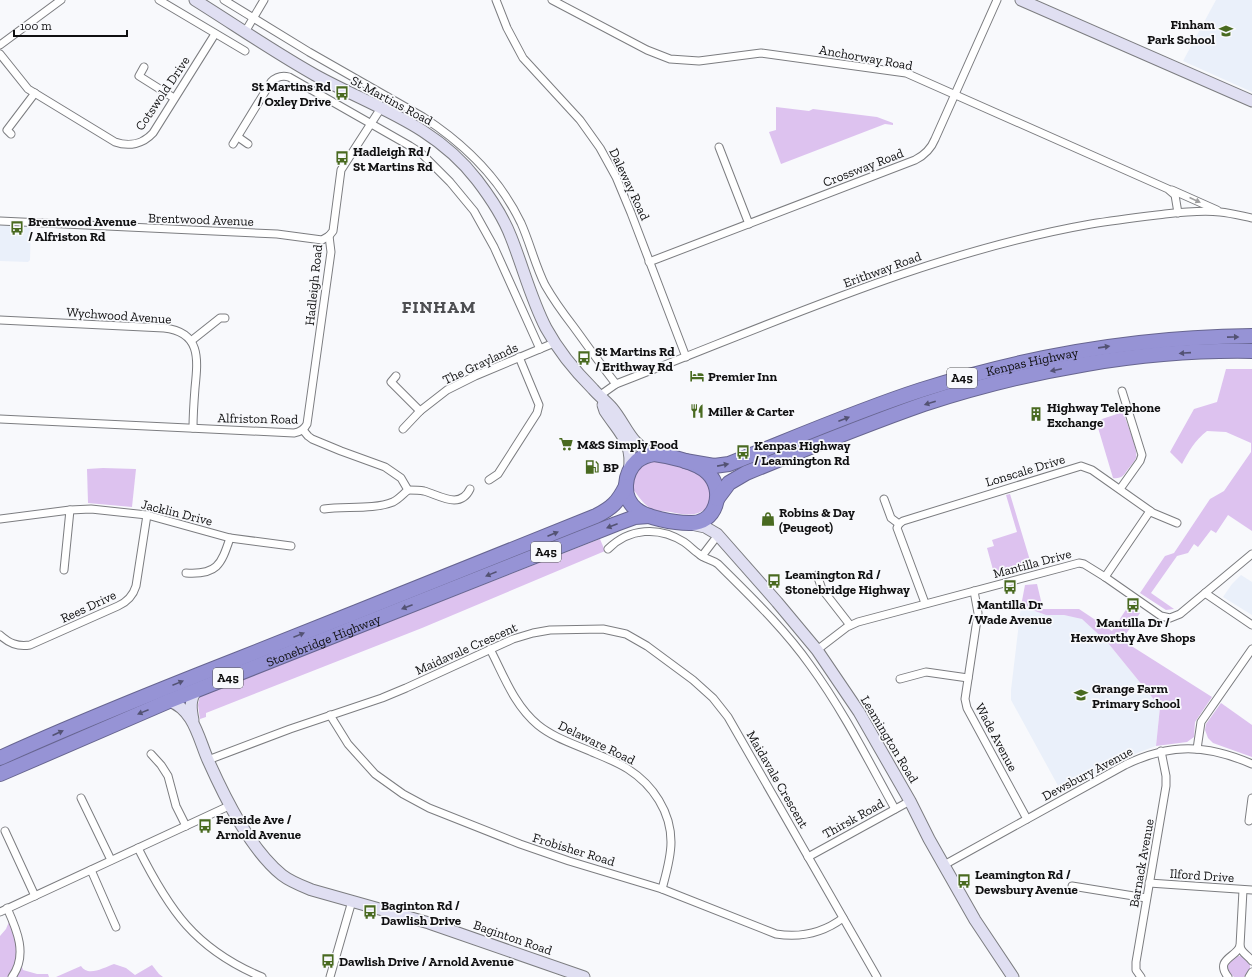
<svg xmlns="http://www.w3.org/2000/svg" width="1252" height="977" viewBox="0 0 1252 977" font-family="'Zilla Slab',serif">
  <style>
    .built { fill: #eaf0fa }
    .green { fill: #ddc2ef }
    .lines { fill: none; stroke-linecap: round; stroke-linejoin: round }
    .street-casing { stroke: #7c7d80; stroke-width: 9 }
    .secondary-casing { stroke: #7c7d80; stroke-width: 13 }
    .highway-casing { stroke: #676590; stroke-width: 16 }
    .street { stroke: #fff; stroke-width: 7 }
    .secondary { stroke: #e0dff2; stroke-width: 11 }
    .highway { stroke: #9693d5; stroke-width: 14 }
    .oneway { fill: #9f9fa0 }
    .oneway2 { fill: #535273 }
    .labels { text-anchor: middle; stroke-width: 3.5; stroke-linejoin: round; paint-order: stroke }
    .shield { fill: #f8f9fc; stroke: #565658; stroke-width: 1 }
    .shield-label { font-size: 12px; font-weight: bold; fill: #101011 }
    .poi-label { font-size: 13px; font-weight: bold; fill: #101011; stroke: #f8f9fc; text-anchor: start }
    .street-label { font-size: 13px; fill: #101011; stroke: #f8f9fc }
    .district-label { font-size: 17px; font-weight: bold; letter-spacing: 1px; fill: #4d4e51; stroke: #f8f9fc }
  </style>
  <rect width="100%" height="100%" fill="#f8f9fc"/>
  <!-- built -->
  <g class="built">
    <path d="M1216 0H1252V92L1183 61Z"/>
    <path d="M0 223 31 225 30 260 28 262 0 261Z"/>
    <path d="M1241 575 1252 582V615L1223 597 1232 584Z"/>
    <path d="M1021 606 1046 615H1064L1082 618 1108 643 1160 707 1156 746 1137 753 1108 767 1062 793 1011 700V690Z"/>
  </g>
  <!-- green -->
  <g class="green">
    <path d="M776 107 809 111 813 109 877 117 893 123V125L885 124 781 164 769 132 776 130Z"/>
    <path d="M1226 369H1252V531L1228 515 1216 533 1211 530 1198 547 1194 544 1188 553 1177 556 1151 593 1174 609 1166 610 1140 593 1165 556 1174 553 1210 499 1224 491 1251 452V443L1226 432 1207 431C1195 440 1189 451 1182 464L1170 452 1194 409 1217 402Z"/>
    <path d="M1123 412C1126 421 1139 451 1136 458 1134 463 1129 467 1126 472 1123 477 1119 479 1113 478L1096 421Z"/>
    <path d="M658 461C668 463 689 467 696 472 710 481 719 506 698 513 689 516 680 514 671 512 665 511 655 512 650 508 643 504 637 494 632 488 634 473 642 461 658 461Z"/>
    <path d="M103 468 136 469 132 507 88 503 87 469Z"/>
    <path d="M1010 494 1032 567 995 577 987 548 994 546 992 540 1017 532 1006 495Z"/>
    <path d="M600 539 605 551 422 628 206 713V717L200 719 198 705 200 696Z"/>
    <path d="M1037 584 1043 609H1079L1112 631 1129 605 1140 613 1122 640 1212 697 1195 722 1194 737 1187 742 1156 746 1160 707 1108 643 1082 619 1064 615H1046L1021 606 1025 585Z"/>
    <path d="M1221 703 1252 725V757L1213 743 1208 738 1205 730 1206 724Z"/>
    <path d="M11 917 20 961 23 970 37 974H48L49 977H0V936L6 929Z"/>
    <circle cx="1239" cy="967" r="11"/>
    <path d="M114 964 126 968 135 975 152 965 159 974 163 977H56L81 966C88 977 103 968 114 964Z"/>
  </g>
  <g class="lines">
    <defs>
      <g id="street">
        <path d="M159 0 245 51"/>
        <path d="M224 0 309 52 423 117C463 143 500 179 521 223 530 243 535 265 545 285 553 299 563 313 573 326 587 345 601 365 616 384"/>
        <path d="M496 0 507 28 523 58 580 120 600 148 616 177 631 213 686 357"/>
        <path d="M552 0 647 50 670 59 699 61 761 53 906 73 1168 189 1175 195 1178 213"/>
        <path d="M245 32 264 0"/>
        <path d="M0 45 61 0"/>
        <path d="M0 54 28 89 115 142C129 147 143 144 153 133L215 34"/>
        <path d="M144 67 139 76 174 98"/>
        <path d="M11 134 7 130 35 93"/>
        <path d="M238 137 248 144"/>
        <path d="M233 144 271 82C276 77 281 75 289 77L410 146 421 153 450 182 474 211 494 247 540 349"/>
        <path d="M719 147 749 224"/>
        <path d="M1172 190 1217 210"/>
        <path d="M0 221 277 234 322 240 329 236 333 231 341 170 381 108"/>
        <path d="M649 262 915 160C925 155 931 149 935 139L997 0"/>
        <path d="M0 320 164 328C201 332 198 359 195 388 194 401 193 415 193 428"/>
        <path d="M191 341 220 318H225"/>
        <path d="M396 376 391 382 420 411"/>
        <path d="M599 396 616 384 634 377C784 319 932 252 1091 224 1116 220 1141 217 1165 214 1183 212 1202 210 1220 212 1231 213 1242 216 1252 218"/>
        <path d="M0 419 294 433C300 432 304 430 307 424L331 252 329 236"/>
        <path d="M403 429 420 411 447 390 475 376 554 343"/>
        <path d="M303 430 308 436 312 439 341 451 385 467 401 478 408 490C403 494 399 499 393 502 373 510 345 506 324 509"/>
        <path d="M489 480 498 474 537 413 539 405 519 357"/>
        <path d="M1120 489 1140 461 1142 455 1122 391"/>
        <path d="M408 490C413 490 419 490 424 491 439 495 460 510 470 489"/>
        <path d="M884 499 891 518 899 524"/>
        <path d="M0 519 70 510 91 509 147 515 230 538 291 546"/>
        <path d="M608 549C629 528 659 526 684 542 690 546 694 551 699 554 704 559 711 559 718 564 750 596 783 627 810 665 843 710 868 760 895 809"/>
        <path d="M702 556 718 535"/>
        <path d="M64 570 70 510"/>
        <path d="M186 573C217 575 221 565 230 538"/>
        <path d="M817 575 822 589 850 625"/>
        <path d="M1105 577 1150 511"/>
        <path d="M974 591 978 613 965 699 967 708 1027 819"/>
        <path d="M1205 593 1252 625"/>
        <path d="M925 603 897 528 899 524 903 521 1081 466 1092 470 1153 513 1177 523"/>
        <path d="M0 635C9 643 17 647 30 645L118 606C127 602 133 596 136 586L147 515"/>
        <path d="M490 649C504 676 514 705 538 725 554 738 574 744 592 752 604 757 617 762 628 769 653 785 671 812 671 842 671 858 666 874 662 889"/>
        <path d="M817 650 847 627 858 622 1079 563 1084 564 1105 577 1161 616 1170 618 1180 614 1252 554"/>
        <path d="M900 679 926 672 968 678"/>
        <path d="M330 715 348 744 375 774 403 794 429 808 520 844 569 861 662 889 776 934C801 938 823 933 843 918"/>
        <path d="M1197 749 1201 722 1252 649"/>
        <path d="M151 754 161 765 168 776 176 806 186 826"/>
        <path d="M208 760 290 729 382 698 406 688 513 639 533 633 550 630 603 629 626 634 647 646 693 680 713 698 728 717 877 977"/>
        <path d="M81 798 111 860"/>
        <path d="M1249 821 1252 798"/>
        <path d="M5 831 35 896"/>
        <path d="M138 848C169 910 195 949 262 977"/>
        <path d="M808 857 910 801"/>
        <path d="M944 865 1125 765C1170 743 1206 744 1252 764"/>
        <path d="M91 870 116 927"/>
        <path d="M1149 883 1252 890"/>
        <path d="M1072 886 1146 898"/>
        <path d="M7 908C17 930 28 955 12 977"/>
        <path d="M0 912 231 805"/>
        <path d="M1240 946C1241 953 1248 955 1252 961"/>
        <path d="M330 977 352 901"/>
        <path d="M1141 977 1136 970V962L1166 786V776L1161 751"/>
        <path d="M1228 977C1214 959 1237 957 1240 946L1243 890"/>
        <path d="M1249 977 1252 972"/>
      </g>
      <g id="secondary">
        <path d="M195 0C235 25 274 52 315 75 373 107 434 124 477 180 490 197 503 216 511 237 523 267 531 299 546 328 558 350 575 371 593 389 599 396 606 401 612 408 627 426 630 445 654 454"/>
        <path d="M1021 0 1252 101"/>
        <path d="M603 405 605 411C620 434 634 443 629 472"/>
        <path d="M691 524 705 527 717 534 777 602 817 650 859 712 910 801 929 839 975 920 1013 977"/>
        <path d="M169 701C194 709 199 740 208 760 225 798 250 849 282 875 291 882 302 886 312 890L429 923 584 977"/>
        <path d="M193 720C191 710 189 699 197 690"/>
      </g>
      <g id="highway">
        <path d="M654 454C670 456 697 462 708 473 726 491 716 525 689 523 675 523 646 518 636 509 621 497 624 473 637 461 642 457 648 455 654 454Z"/>
        <path id="s1" d="M685 461 714 466 729 464C792 439 856 411 921 390 1028 356 1140 337 1252 336"/>
        <path d="M717 499 729 483 746 473C805 449 864 425 924 404 1028 370 1143 349 1252 351"/>
        <path d="M0 758C77 723 157 691 236 660 356 612 476 565 596 516 612 508 618 502 626 486"/>
        <path id="s2" d="M0 774 169 701 616 524 635 517 649 516"/>
      </g>
    </defs>
    <!-- street casing -->
    <use href="#street" class="street-casing"/>
    <!-- secondary casing -->
    <use href="#secondary" class="secondary-casing"/>
    <!-- highway casing -->
    <use href="#highway" class="highway-casing"/>
    <!-- street -->
    <use href="#street" class="street"/>
    <!-- secondary -->
    <use href="#secondary" class="secondary"/>
    <!-- highway -->
    <use href="#highway" class="highway"/>
  </g>
  <!-- one-way arrows -->
  <defs><path id="oneway-solid" d="M-6-.8H1V-3.2L6.5 0L1 3.2V.8H-6Z"/></defs>
  <use class="oneway" href="#oneway-solid" transform="translate(1195 200) rotate(24)"/>
  <g class="oneway2">
    <use href="#oneway-solid" transform="translate(1233 337) rotate(-1)"/>
    <use href="#oneway-solid" transform="translate(1104 347) rotate(-8)"/>
    <use href="#oneway-solid" transform="translate(1185 353) rotate(176)"/>
    <use href="#oneway-solid" transform="translate(1056 370) rotate(168)"/>
    <use href="#oneway-solid" transform="translate(930 403) rotate(163)"/>
    <use href="#oneway-solid" transform="translate(844 419) rotate(-21)"/>
    <use href="#oneway-solid" transform="translate(723 465) rotate(-11)"/>
    <use href="#oneway-solid" transform="translate(612 526) rotate(159)"/>
    <use href="#oneway-solid" transform="translate(553 534) rotate(-23)"/>
    <use href="#oneway-solid" transform="translate(491 574) rotate(158)"/>
    <use href="#oneway-solid" transform="translate(407 607) rotate(159)"/>
    <use href="#oneway-solid" transform="translate(299 635) rotate(-22)"/>
    <use href="#oneway-solid" transform="translate(178 683) rotate(-22)"/>
    <use href="#oneway-solid" transform="translate(143 712) rotate(158)"/>
    <use href="#oneway-solid" transform="translate(58 733) rotate(-24)"/>
  </g>
  <!-- icons -->
  <defs>
    <symbol id="school-bare" viewBox="-9 -9 18 18"><path d="M0-5L7-2L0 1L-7-2ZM-4 1L0 2.5L4 1V4Q0 6-4 4Z" fill="#496a20" stroke="#f8f9fc" stroke-width="2.5" paint-order="stroke"/></symbol>
    <symbol id="bus-bare" viewBox="-9 -9 18 18"><path d="M-5-6H5V4H4V6H2V4H-2V6H-4V4H-5ZM-3.5-4V0h7V-4ZM-3.5 1.2v1.5H-2V1.2ZM2 1.2v1.5H3.5V1.2Z" fill="#496a20" stroke="#f8f9fc" stroke-width="2.5" paint-order="stroke"/></symbol>
    <symbol id="hotel-bare" viewBox="-9 -9 18 18"><path d="M-6-4.5h1.5V1H6V5H4.5V3h-9V5H-6ZM-4 0a1.8 1.8 0 1 1 3.6 0ZM.5 0V-2.5h3Q6-2.5 6 0Z" fill="#496a20" stroke="#f8f9fc" stroke-width="2.5" paint-order="stroke"/></symbol>
    <symbol id="restaurant-bare" viewBox="-9 -9 18 18"><path d="M-5-6h1v4h1v-4h1v4h1v-4h1v5L-1.5 .5V6h-2V.5L-5-1ZM5-6V6H3V1.5H1.5Q1.5-4 5-6Z" fill="#496a20" stroke="#f8f9fc" stroke-width="2.5" paint-order="stroke"/></symbol>
    <symbol id="building-bare" viewBox="-9 -9 18 18"><path d="M-4-6H4V6H1V3H-1V6H-4ZM-2.5-4.3h1.7v1.8h-1.7ZM.8-4.3h1.7v1.8H.8ZM-2.5-1h1.7V.8h-1.7ZM.8-1h1.7V.8H.8Z" fill="#496a20" stroke="#f8f9fc" stroke-width="2.5" paint-order="stroke"/></symbol>
    <symbol id="supermarket-bare" viewBox="-9 -9 18 18"><path d="M-6-5.5h2.5l.6 2H6L4.5 2H-2.5L-4.4-4H-6ZM-1.5 3.2a1.3 1.3 0 1 0 .1 0ZM3 3.2a1.3 1.3 0 1 0 .1 0Z" fill="#496a20" stroke="#f8f9fc" stroke-width="2.5" paint-order="stroke"/></symbol>
    <symbol id="fuel-bare" viewBox="-9 -9 18 18"><path d="M-5.5-6h7V0h2V4h1.3V-2.5L3-4.5l.8-.8L6-3V5H2.5V1h-1V6h-7ZM-4.2-4.7v3.2H.2V-4.7Z" fill="#496a20" stroke="#f8f9fc" stroke-width="2.5" paint-order="stroke"/></symbol>
    <symbol id="shop-bare" viewBox="-9 -9 18 18"><path d="M-5-2.5h2.3a2.7 3.5 0 0 1 5.4 0H5L5.5 6h-11ZM-1.5-2.5h3a1.5 2.3 0 0 0-3 0Z" fill="#496a20" stroke="#f8f9fc" stroke-width="2.5" paint-order="stroke"/></symbol>
  </defs>
  <g fill-rule="evenodd">
    <use href="#school-bare" x="1216" y="21" width="20" height="20"/>
    <use href="#bus-bare" x="332" y="83" width="20" height="20"/>
    <use href="#bus-bare" x="332" y="148" width="20" height="20"/>
    <use href="#bus-bare" x="7" y="218" width="20" height="20"/>
    <use href="#bus-bare" x="574" y="348" width="20" height="20"/>
    <use href="#hotel-bare" x="687" y="366" width="20" height="20"/>
    <use href="#restaurant-bare" x="687" y="401" width="20" height="20"/>
    <use href="#building-bare" x="1026" y="404" width="20" height="20"/>
    <use href="#supermarket-bare" x="556" y="434" width="20" height="20"/>
    <use href="#bus-bare" x="733" y="442" width="20" height="20"/>
    <use href="#fuel-bare" x="582" y="457" width="20" height="20"/>
    <use href="#shop-bare" x="758" y="509" width="20" height="20"/>
    <use href="#bus-bare" x="764" y="571" width="20" height="20"/>
    <use href="#bus-bare" x="1000" y="577" width="20" height="20"/>
    <use href="#bus-bare" x="1123" y="595" width="20" height="20"/>
    <use href="#school-bare" x="1071" y="685" width="20" height="20"/>
    <use href="#bus-bare" x="195" y="816" width="20" height="20"/>
    <use href="#bus-bare" x="954" y="871" width="20" height="20"/>
    <use href="#bus-bare" x="360" y="902" width="20" height="20"/>
    <use href="#bus-bare" x="318" y="951" width="20" height="20"/>
  </g>
  <g class="labels">
    <!-- shield labels -->
    <g class="shield">
      <rect x="947" y="368" width="30" height="20" rx="3"/>
      <rect x="531" y="542" width="30" height="20" rx="3"/>
      <rect x="213" y="668" width="30" height="20" rx="3"/>
    </g>
    <g class="shield-label">
      <text x="962" y="382">A45</text>
      <text x="546" y="556">A45</text>
      <text x="228" y="682">A45</text>
    </g>
    <!-- poi labels -->
    <g class="poi-label">
      <text x="1215" y="29" text-anchor="end">Finham<tspan x="1215" dy="15">Park School</tspan></text>
      <text x="331" y="91" text-anchor="end">St Martins Rd<tspan x="331" dy="15">/ Oxley Drive</tspan></text>
      <text x="353" y="156">Hadleigh Rd /<tspan x="353" dy="15">St Martins Rd</tspan></text>
      <text x="28" y="226">Brentwood Avenue<tspan x="28" dy="15">/ Alfriston Rd</tspan></text>
      <text x="595" y="356">St Martins Rd<tspan x="595" dy="15">/ Erithway Rd</tspan></text>
      <text x="708" y="381">Premier Inn</text>
      <text x="1047" y="412">Highway Telephone<tspan x="1047" dy="15">Exchange</tspan></text>
      <text x="708" y="416">Miller &amp; Carter</text>
      <text x="577" y="449">M&amp;S Simply Food</text>
      <text x="754" y="450">Kenpas Highway<tspan x="754" dy="15">/ Leamington Rd</tspan></text>
      <text x="603" y="472">BP</text>
      <text x="779" y="517">Robins &amp; Day<tspan x="779" dy="15">(Peugeot)</tspan></text>
      <text x="785" y="579">Leamington Rd /<tspan x="785" dy="15">Stonebridge Highway</tspan></text>
      <text x="1010" y="609" text-anchor="middle">Mantilla Dr<tspan x="1010" dy="15">/ Wade Avenue</tspan></text>
      <text x="1133" y="627" text-anchor="middle">Mantilla Dr /<tspan x="1133" dy="15">Hexworthy Ave Shops</tspan></text>
      <text x="1092" y="693">Grange Farm<tspan x="1092" dy="15">Primary School</tspan></text>
      <text x="216" y="824">Fenside Ave /<tspan x="216" dy="15">Arnold Avenue</tspan></text>
      <text x="975" y="879">Leamington Rd /<tspan x="975" dy="15">Dewsbury Avenue</tspan></text>
      <text x="381" y="910">Baginton Rd /<tspan x="381" dy="15">Dawlish Drive</tspan></text>
      <text x="339" y="966">Dawlish Drive / Arnold Avenue</text>
    </g>
    <!-- street labels -->
    <g class="street-label">
      <text transform="translate(866 57) rotate(10)" y="5">Anchorway Road</text>
      <text transform="translate(162 93) rotate(-56)" y="5">Cotswold Drive</text>
      <text transform="translate(392 100) rotate(28)" y="5">St Martins Road</text>
      <text transform="translate(863 167) rotate(-21)" y="5">Crossway Road</text>
      <text transform="translate(630 184) rotate(65)" y="5">Daleway Road</text>
      <text transform="translate(201 219) rotate(2)" y="5">Brentwood Avenue</text>
      <text transform="translate(882 269) rotate(-20)" y="5">Erithway Road</text>
      <text transform="translate(313 285) rotate(-84)" y="5">Hadleigh Road</text>
      <text transform="translate(119 315) rotate(4)" y="5">Wychwood Avenue</text>
      <text dy="5" stroke="none"><textPath href="#s1" startOffset="365">Kenpas Highway</textPath></text>
      <text transform="translate(480 363) rotate(-25)" y="5">The Graylands</text>
      <text transform="translate(258 418) rotate(1)" y="5">Alfriston Road</text>
      <text transform="translate(1025 470) rotate(-17)" y="5">Lonscale Drive</text>
      <text transform="translate(177 512) rotate(14)" y="5">Jacklin Drive</text>
      <text transform="translate(1032 563) rotate(-15)" y="5">Mantilla Drive</text>
      <text transform="translate(88 606) rotate(-25)" y="5">Rees Drive</text>
      <text dy="5" stroke="none"><textPath href="#s2" startOffset="350">Stonebridge Highway</textPath></text>
      <text transform="translate(466 648) rotate(-24)" y="5">Maidavale Crescent</text>
      <text transform="translate(997 737) rotate(62)" y="5">Wade Avenue</text>
      <text transform="translate(890 739) rotate(59)" y="5">Leamington Road</text>
      <text transform="translate(597 742) rotate(26)" y="5">Delaware Road</text>
      <text transform="translate(1087 773) rotate(-28)" y="5">Dewsbury Avenue</text>
      <text transform="translate(778 779) rotate(60)" y="5">Maidavale Crescent</text>
      <text transform="translate(853 818) rotate(-29)" y="5">Thirsk Road</text>
      <text transform="translate(574 849) rotate(17)" y="5">Frobisher Road</text>
      <text transform="translate(1141 863) rotate(-80)" y="5">Barnack Avenue</text>
      <text transform="translate(1202 875) rotate(4)" y="5">Ilford Drive</text>
      <text transform="translate(513 937) rotate(19)" y="5">Baginton Road</text>
    </g>
    <!-- district labels -->
    <g class="district-label">
      <text x="439" y="313">FINHAM</text>
    </g>
  </g>
  <!-- scale -->
  <path d="M14 30v6h113v-6" fill="none" stroke="#101011" stroke-width="2"/>
  <text x="20" y="30" font-size="12" fill="#101011" stroke="#f8f9fc" stroke-width="3" paint-order="stroke">100 m</text>
</svg>
